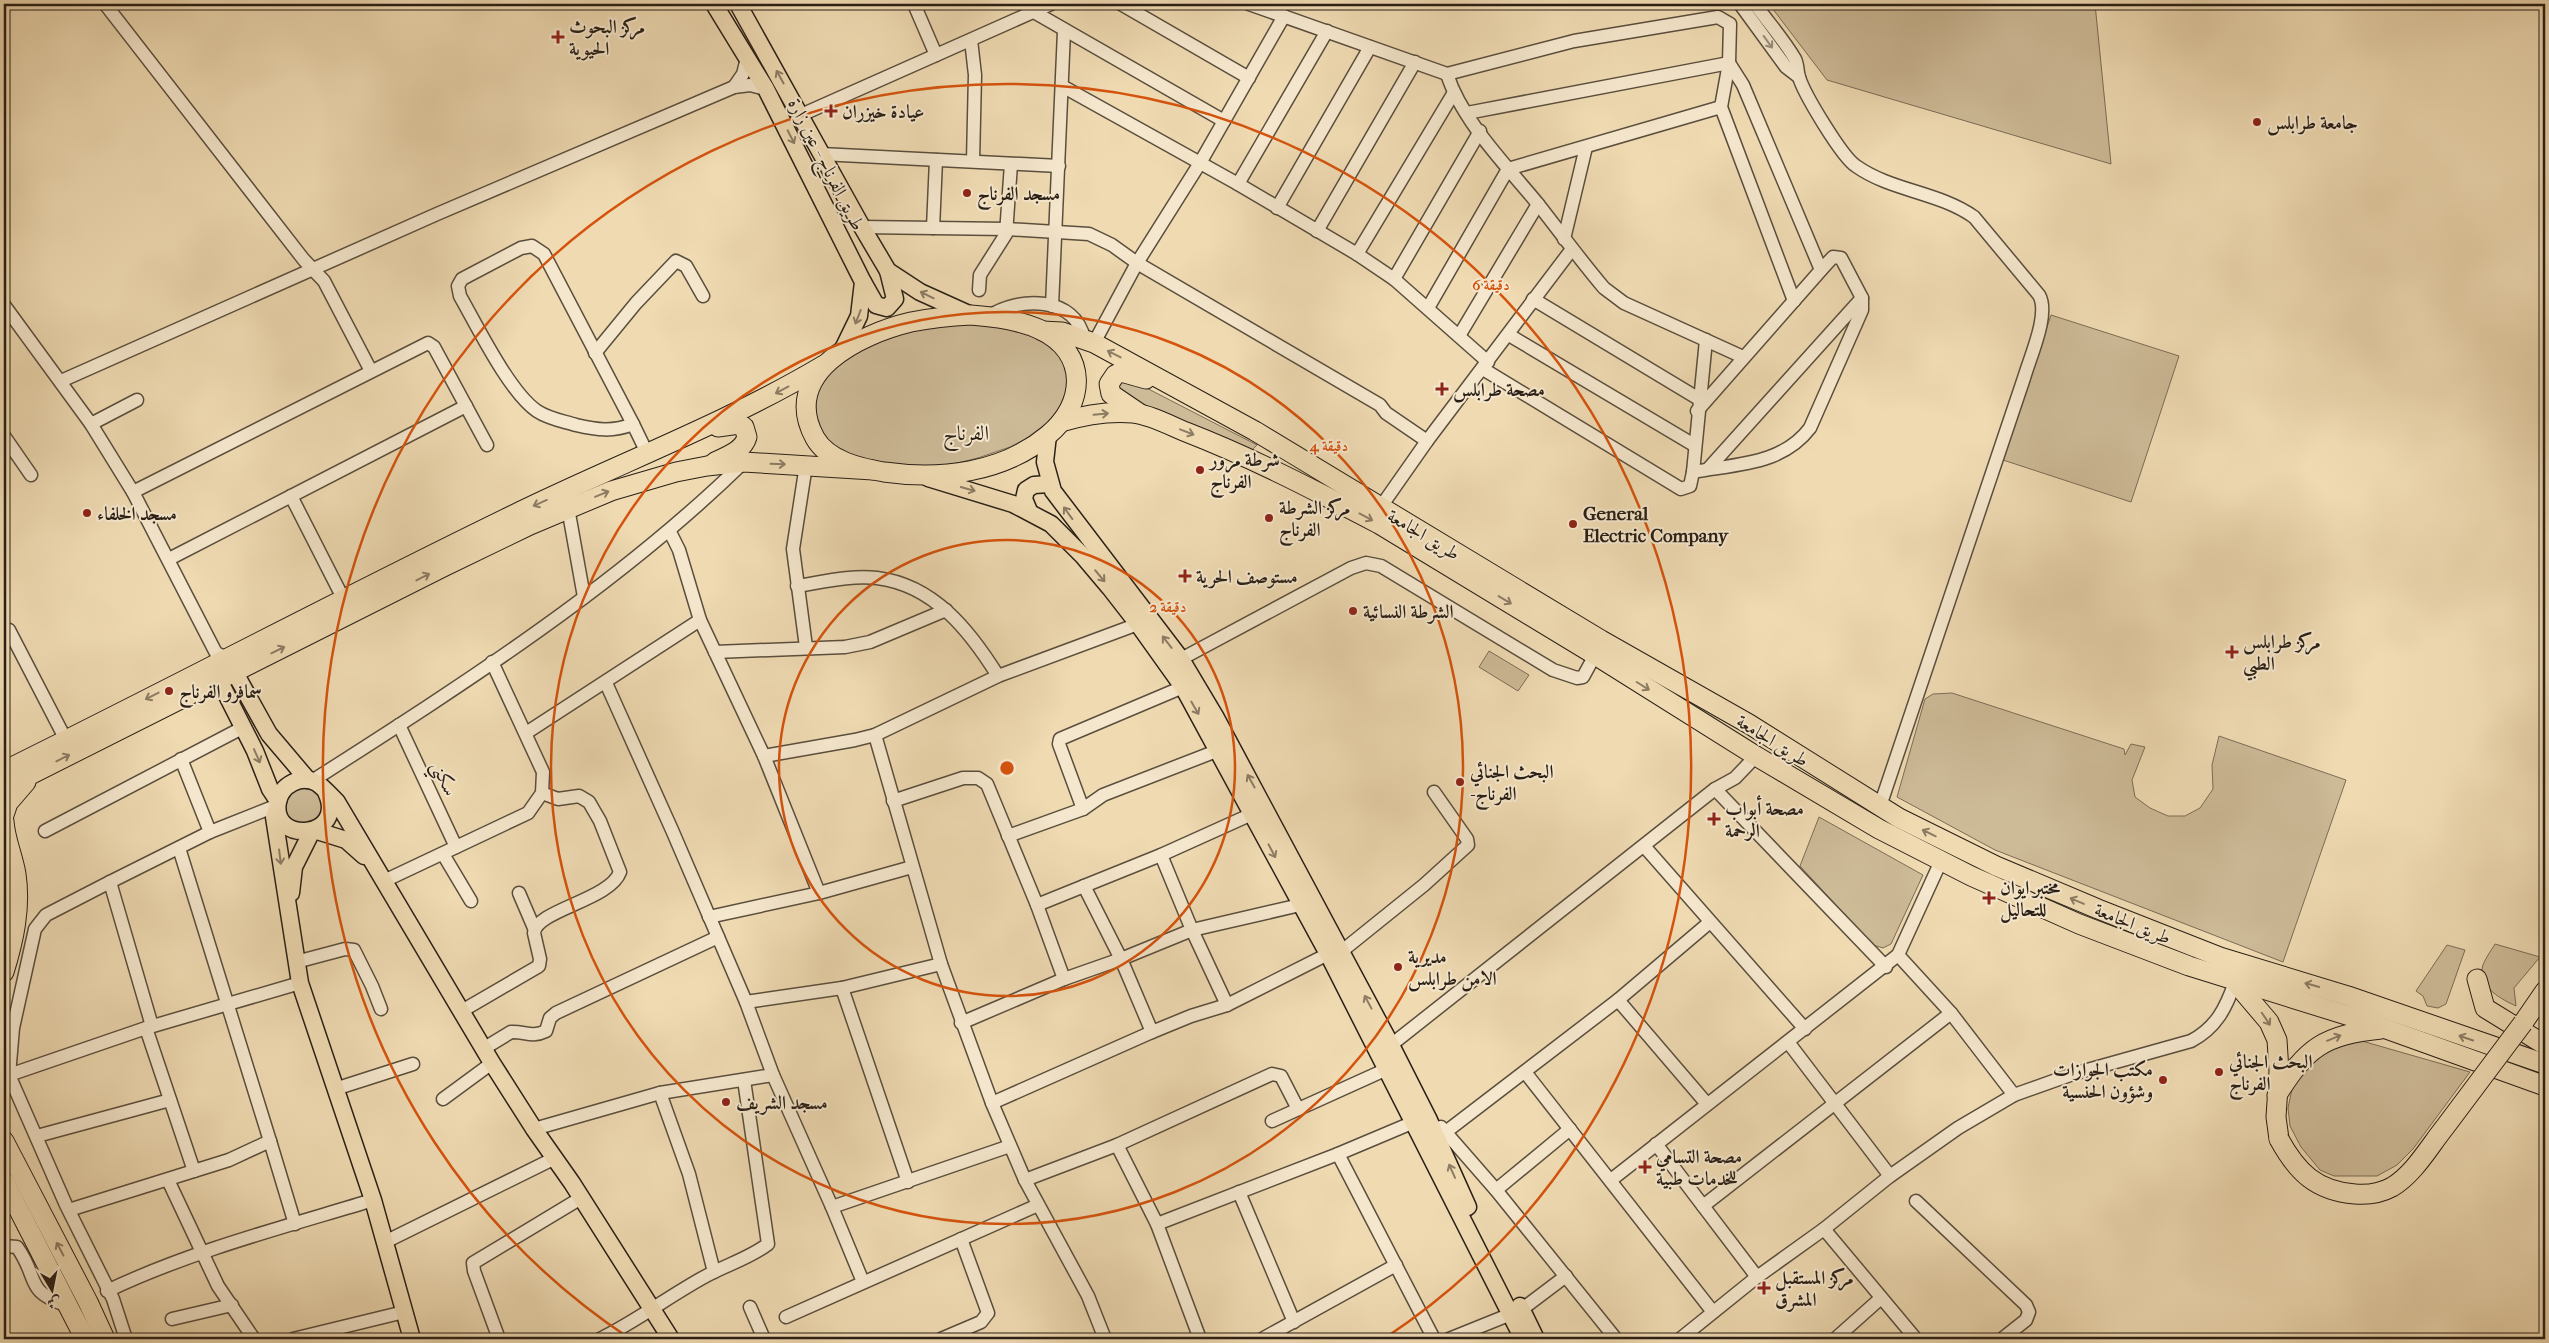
<svg xmlns="http://www.w3.org/2000/svg" width="2549" height="1343" viewBox="0 0 2549 1343" font-family="'IM FELL French Canon',Amiri,serif">
  <style>
    .green { fill: #cdba97; stroke: #7b6c56 }
    .lines { fill: none; stroke-linecap: round; stroke-linejoin: round }
    .minor-casing { stroke: #5a4e3d; stroke-width: 15 }
    .major-casing { stroke: #291f16; stroke-width: 19 }
    .highway-casing { stroke: #291f16; stroke-width: 21 }
    .minor { stroke: #f5e7cd; stroke-width: 12 }
    .major { stroke: #efdab2; stroke-width: 16 }
    .highway { stroke: #efdab2; stroke-width: 19 }
    .highway-bridge-casing { stroke: #291f16; stroke-width: 21; stroke-linecap: butt }
    .highway-bridge { stroke: #efdab2; stroke-width: 19 }
    .oneway { stroke: #998d7b }
    .oneway2 { stroke: #8c7c64 }
    .ring { fill: none; stroke: #d5530d; stroke-width: 2.5 }
    .poi-dot { fill: #8f2418; stroke: #f5e7cd; stroke-width: 2 }
    .labels { text-anchor: middle; stroke-width: 4; stroke-linejoin: round; paint-order: stroke }
    .poi-label { font-size: 19px; font-weight: bold; fill: #291f16; stroke: #f5e7cd; text-anchor: start }
    .street-label { font-size: 19px; fill: #291f16; stroke: #f5e7cd }
    .quarter-label { font-size: 21px; fill: #291f16; stroke: #f5e7cd }
    .centre { fill: #d5530d; stroke: #f5e7cd; stroke-width: 2.5 }
    .ring-label { font-size: 15px; text-anchor: middle; font-weight: bold; fill: #d5530d; stroke: #f5e7cd; stroke-width: 4; stroke-linejoin: round; paint-order: stroke }
  </style>
  <rect width="100%" height="100%" fill="#efdab2"/>
  <filter id="stains"><feTurbulence type="fractalNoise" baseFrequency=".004" numOctaves="4"/><feColorMatrix values="0 0 0 0 .2 0 0 0 0 .09 0 0 0 0 .02 0 0 0 .5 -.17"/></filter>
  <radialGradient id="worn" r=".72"><stop offset=".6" stop-color="#630" stop-opacity="0"/><stop offset="1" stop-color="#630" stop-opacity=".3"/></radialGradient>
  <!-- green -->
  <g class="green">
    <path d="M1769 4H2095L2111 164 1827 80Z"/>
    <path d="M2051 315 2179 356 2131 502 2003 460Z"/>
    <path d="M977 323 1005 326 1050 342 1066 365 1069 392 1058 415 1035 434 1010 447 978 458 949 465 914 467 856 459 831 447 818 432 813 413 815 391 829 368 851 353 915 329Z"/>
    <path d="M1113 380H1131L1257 445 1249 453 1130 404Z"/>
    <path d="M1489 651 1529 675 1518 691 1479 667Z"/>
    <path d="M1952 693 2124 749 2125 755 2131 744 2145 747 2132 780 2135 797 2150 808 2168 816H2185L2200 808 2213 789 2212 765 2219 736 2346 780 2283 962 1995 850 1897 797 1925 699 1933 694Z"/>
    <circle cx="304" cy="805" r="19"/>
    <path d="M1819 817 1923 875 1891 944 1883 948 1873 945 1800 866Z"/>
    <path d="M2495 944 2540 957 2514 988 2516 1006C2503 1000 2479 988 2482 969 2483 961 2491 951 2495 944Z"/>
    <path d="M2447 945 2465 950 2446 1004 2438 1008 2427 1006 2423 996 2416 991Z"/>
    <path d="M2362 1041 2470 1072 2413 1149 2397 1165 2377 1176H2334L2320 1170 2301 1147 2290 1126 2288 1108 2292 1089 2302 1068 2318 1050Z"/>
  </g>
  <g class="lines">
    <defs>
      <g id="minor">
        <path d="M105 4 304 260 324 281 371 371"/>
        <path d="M914 4 936 55"/>
        <path d="M1121 4 1249 78"/>
        <path d="M1249 4 1447 74 1574 41 1718 17 1730 24 1729 63 1721 107 1794 301"/>
        <path d="M1740 4 1786 67 1799 77"/>
        <path d="M1755 4C1768 22 1784 40 1795 59 1798 65 1797 71 1799 77 1804 94 1842 157 1856 166 1891 191 1939 192 1974 217L2039 295C2050 314 2030 357 2024 378L1880 806"/>
        <path d="M1034 12 1224 121"/>
        <path d="M971 40 975 75 973 161"/>
        <path d="M1447 74C1462 121 1506 165 1538 204 1560 232 1581 261 1604 288L1624 303 1743 357"/>
        <path d="M1062 86 1238 184 1357 254 1394 279 1488 362"/>
        <path d="M734 87 743 74 747 58"/>
        <path d="M1467 113 1729 63 1743 85 1821 270"/>
        <path d="M801 115 1051 4"/>
        <path d="M821 154 1059 166"/>
        <path d="M1238 184 1327 31"/>
        <path d="M1277 208 1370 47"/>
        <path d="M862 227 1007 229 1089 234 1112 245 1137 263 1380 405 1386 413 1427 441"/>
        <path d="M933 228 936 160"/>
        <path d="M1317 231 1415 62"/>
        <path d="M1564 239 1586 147"/>
        <path d="M532 246 544 254 633 424C613 432 597 430 576 425 563 421 549 419 537 411 510 393 477 326 460 296L458 286 462 279 521 248Z"/>
        <path d="M1357 254 1453 94"/>
        <path d="M1394 279 1480 131"/>
        <path d="M979 290 980 275 1006 234 1011 164"/>
        <path d="M1533 299 1699 399"/>
        <path d="M4 305 91 424 133 492 216 653 227 658"/>
        <path d="M1052 306 1064 31"/>
        <path d="M1428 308 1508 169 1721 107"/>
        <path d="M988 317C1018 296 1076 296 1084 339"/>
        <path d="M1509 335 1694 445"/>
        <path d="M1459 336 1538 204"/>
        <path d="M1094 343 1137 263 1200 163 1284 16"/>
        <path d="M595 353 636 303 676 261 686 266 703 296"/>
        <path d="M1483 369 1681 489 1690 486 1693 472 1706 340"/>
        <path d="M61 381 437 214 734 87 750 85 766 89"/>
        <path d="M91 424 137 400"/>
        <path d="M633 424 648 455"/>
        <path d="M4 436 31 475"/>
        <path d="M1708 469 1862 298"/>
        <path d="M1693 472C1736 464 1782 465 1810 428L1862 310V298L1841 258 1833 257 1821 270 1697 411"/>
        <path d="M133 492 428 343 434 347 487 445"/>
        <path d="M291 496 344 600"/>
        <path d="M568 508 584 597"/>
        <path d="M1380 508 1427 441 1572 249"/>
        <path d="M670 532 679 550 700 620 764 756 819 893"/>
        <path d="M169 559 466 406"/>
        <path d="M797 586C823 582 851 575 877 578 934 585 970 631 998 676"/>
        <path d="M9 630 66 740"/>
        <path d="M806 647 793 549 806 465"/>
        <path d="M715 652 845 647 870 642 946 610"/>
        <path d="M1181 659 1351 568 1366 563 1381 566 1553 670 1577 678 1583 677 1595 655"/>
        <path d="M606 683 672 830 746 1002 773 1075 832 1207 863 1282"/>
        <path d="M399 725 456 847"/>
        <path d="M526 733 700 620"/>
        <path d="M875 735 941 964 992 1103 1025 1180 1088 1296 1105 1339"/>
        <path d="M764 756 855 740 875 735 998 676 1138 624"/>
        <path d="M181 759 210 832"/>
        <path d="M312 781C462 685 616 587 744 462"/>
        <path d="M1715 789 1886 967"/>
        <path d="M893 801 963 778H978L987 784 1037 905 1064 979"/>
        <path d="M1083 809 1059 744 1060 739 1183 687"/>
        <path d="M45 831 242 728"/>
        <path d="M1008 836 1083 809 1103 795 1219 750"/>
        <path d="M1644 846 1805 1029"/>
        <path d="M179 848 270 1141"/>
        <path d="M443 854 471 901"/>
        <path d="M1161 855 1192 930 1227 1005"/>
        <path d="M384 881 528 813 542 793 543 772 492 662"/>
        <path d="M110 882 152 1026"/>
        <path d="M1084 886 1121 959 1152 1032"/>
        <path d="M519 893 534 928"/>
        <path d="M1037 905 1161 855 1252 814"/>
        <path d="M709 917 819 893 912 867"/>
        <path d="M1342 951 1424 885 1468 845 1467 839 1434 792"/>
        <path d="M1898 955 1951 1013 2014 1095"/>
        <path d="M296 962 345 949 354 950 372 986 381 1009"/>
        <path d="M842 988 908 1182"/>
        <path d="M1618 1000 1707 1104"/>
        <path d="M746 1002 842 988 941 964"/>
        <path d="M460 1012 539 966 540 959 534 933C536 910 610 900 620 872L600 821 589 802 579 796 558 799 542 793"/>
        <path d="M961 1023 1064 979 1121 959 1192 930 1300 905"/>
        <path d="M146 1028 194 1171"/>
        <path d="M1788 1042 1890 1176"/>
        <path d="M1391 1045 1715 789 1735 778 1756 756"/>
        <path d="M483 1049 511 1032C524 1031 532 1038 546 1031L550 1018 556 1013 718 937"/>
        <path d="M1525 1072 1713 1312"/>
        <path d="M9 1075 146 1028 300 983"/>
        <path d="M335 1089 413 1064"/>
        <path d="M660 1093 689 1174 714 1272"/>
        <path d="M443 1099 492 1063"/>
        <path d="M992 1103 1152 1032 1191 1016 1227 1005 1328 954"/>
        <path d="M1272 1121 1387 1069"/>
        <path d="M1414 1122 1338 1154 1434 1339"/>
        <path d="M1441 1127 1496 1190 1616 1339"/>
        <path d="M534 1129 660 1093 773 1075"/>
        <path d="M1447 1131 1618 1000 1710 922"/>
        <path d="M37 1136 170 1100"/>
        <path d="M1656 1144 1757 1277"/>
        <path d="M1117 1145 1157 1224"/>
        <path d="M168 1180 218 1286 254 1339"/>
        <path d="M1025 1180 1117 1145 1272 1074 1281 1076 1298 1109"/>
        <path d="M1611 1180 1898 955 1941 861"/>
        <path d="M1496 1190 1570 1129"/>
        <path d="M1239 1192 1294 1322"/>
        <path d="M1916 1201 2026 1305 2029 1312 2026 1320 2002 1339"/>
        <path d="M1703 1206 1951 1013"/>
        <path d="M832 1207 1010 1146"/>
        <path d="M69 1210 229 1160 270 1141 295 1224"/>
        <path d="M1824 1229 1916 1339"/>
        <path d="M385 1242 555 1158"/>
        <path d="M4 1246 17 1247C40 1279 23 1291 68 1306"/>
        <path d="M107 1291C191 1251 284 1227 373 1200"/>
        <path d="M750 1307 764 1339"/>
        <path d="M786 1317 1038 1205"/>
        <path d="M172 1319 232 1305"/>
        <path d="M126 1339 113 1299 66 1205 9 1075 13 1028 35 929 46 915 110 882 210 832 278 805"/>
        <path d="M293 1339 404 1312"/>
        <path d="M499 1339 474 1271 473 1263 581 1198"/>
        <path d="M600 1339C637 1321 669 1296 706 1276 726 1265 750 1258 768 1244L744 1080"/>
        <path d="M941 1339 981 1322 988 1313 961 1239"/>
        <path d="M1200 1339 1157 1224 1338 1154"/>
        <path d="M1262 1339 1396 1265"/>
        <path d="M1449 1339 1521 1310 1566 1276"/>
        <path d="M1680 1339 1757 1277 1824 1229 1890 1176 1958 1128 2014 1095 2073 1074 2191 1041C2216 1028 2226 1008 2235 982"/>
        <path d="M1835 1339 1881 1298"/>
      </g>
      <g id="major">
        <path d="M714 4 766 89 863 282 859 316 842 351"/>
        <path d="M738 4 862 227 888 271 920 292 971 315"/>
        <path d="M863 282 876 305 887 308 895 299 888 271"/>
        <path d="M1048 435 1045 462 1053 491 1181 659 1215 716 1391 1045 1428 1118 1468 1207"/>
        <path d="M928 478 1013 504 1051 524 1083 556 1110 588 1138 624 1183 687 1328 954 1523 1339"/>
        <path d="M1029 511 1024 499 1026 490 1034 485 1049 484"/>
        <path d="M229 662 269 734 308 780"/>
        <path d="M213 668 255 751 270 789 278 801"/>
        <path d="M326 792C348 839 270 845 278 802 281 785 301 774 317 783 324 788 331 796 337 802L492 1063 534 1129 572 1183 671 1339"/>
        <path d="M276 811 274 817 300 983 373 1200 412 1339"/>
        <path d="M314 830 346 840 364 856"/>
        <path d="M291 893 294 867 312 831"/>
        <path d="M1520 1306 1536 1339"/>
      </g>
      <g id="highway">
        <path d="M971 315C995 317 1019 320 1041 330 1088 353 1086 404 1048 435 1003 473 940 480 884 472 860 468 828 461 815 438 779 373 860 334 911 322 931 318 951 316 971 315Z"/>
        <path d="M1042 331 1062 332 1094 343 1255 431 1601 640 1749 724 1899 818 1996 866 2098 909 2220 957 2348 996 2545 1064"/>
        <path d="M1139 413 1111 394 1109 384 1115 375 1121 372 1146 379"/>
        <path d="M1061 422C1084 415 1109 411 1133 413 1151 415 1169 425 1186 432 1253 458 1316 491 1379 524L1595 655 1756 756 1879 829 1971 876 2079 924 2189 966 2356 1018 2545 1086"/>
        <path d="M715 462C727 456 743 451 747 437L744 427 739 424 718 427"/>
        <path d="M4 771C174 687 342 598 513 515 617 464 725 424 824 365"/>
        <path d="M4 788 443 567 530 525 611 491 676 472 707 466 744 462 873 470"/>
        <path d="M4 815 8 803 26 782"/>
        <path d="M4 821C5 839 13 856 16 874 21 907 14 940 4 972"/>
        <path d="M2477 979 2485 1008 2545 1045"/>
        <path d="M2235 982 2269 1022 2277 1040 2279 1071 2276 1117 2279 1139"/>
        <path d="M2523 1023 2545 991"/>
        <path d="M2277 1095C2307 1047 2324 1035 2381 1029"/>
        <path d="M4 1141 88 1302 105 1339"/>
        <path d="M4 1181 85 1339"/>
      </g>
    </defs>
    <!-- minor casing -->
    <use href="#minor" class="minor-casing"/>
    <!-- major casing -->
    <use href="#major" class="major-casing"/>
    <!-- highway casing -->
    <use href="#highway" class="highway-casing"/>
    <!-- minor -->
    <use href="#minor" class="minor"/>
    <!-- major -->
    <use href="#major" class="major"/>
    <!-- highway -->
    <use href="#highway" class="highway"/>
    <defs>
      <path id="highway-bridge" d="M2279 1139C2297 1172 2316 1191 2355 1194 2367 1195 2381 1193 2392 1187 2414 1174 2429 1147 2445 1127 2471 1092 2497 1058 2523 1023"/>
    </defs>
    <!-- highway-bridge casing -->
    <use href="#highway-bridge" class="highway-bridge-casing"/>
    <!-- highway-bridge -->
    <use href="#highway-bridge" class="highway-bridge"/>
  </g>
  <!-- one-way arrows -->
  <defs><path id="oneway-shaft" d="M-6 0H5M1.5-3L5.5 0L1.5 3" fill="none" stroke-width="1.6" stroke-linecap="round" stroke-linejoin="round" transform="scale(1.25)"/></defs>
  <use class="oneway" href="#oneway-shaft" transform="translate(1768 42) rotate(54)"/>
  <g class="oneway2">
    <use href="#oneway-shaft" transform="translate(780 77) rotate(-119)"/>
    <use href="#oneway-shaft" transform="translate(791 137) rotate(63)"/>
    <use href="#oneway-shaft" transform="translate(927 295) rotate(-154)"/>
    <use href="#oneway-shaft" transform="translate(858 317) rotate(111)"/>
    <use href="#oneway-shaft" transform="translate(1114 354) rotate(-153)"/>
    <use href="#oneway-shaft" transform="translate(782 390) rotate(152)"/>
    <use href="#oneway-shaft" transform="translate(1101 414) rotate(-5)"/>
    <use href="#oneway-shaft" transform="translate(1187 432) rotate(21)"/>
    <use href="#oneway-shaft" transform="translate(778 464) rotate(2)"/>
    <use href="#oneway-shaft" transform="translate(968 489) rotate(16)"/>
    <use href="#oneway-shaft" transform="translate(602 494) rotate(-22)"/>
    <use href="#oneway-shaft" transform="translate(540 503) rotate(156)"/>
    <use href="#oneway-shaft" transform="translate(1068 513) rotate(-126)"/>
    <use href="#oneway-shaft" transform="translate(1366 517) rotate(28)"/>
    <use href="#oneway-shaft" transform="translate(1100 576) rotate(50)"/>
    <use href="#oneway-shaft" transform="translate(423 577) rotate(-27)"/>
    <use href="#oneway-shaft" transform="translate(1505 600) rotate(31)"/>
    <use href="#oneway-shaft" transform="translate(1167 642) rotate(-128)"/>
    <use href="#oneway-shaft" transform="translate(278 650) rotate(-26)"/>
    <use href="#oneway-shaft" transform="translate(1643 686) rotate(32)"/>
    <use href="#oneway-shaft" transform="translate(152 696) rotate(153)"/>
    <use href="#oneway-shaft" transform="translate(1195 708) rotate(60)"/>
    <use href="#oneway-shaft" transform="translate(257 756) rotate(66)"/>
    <use href="#oneway-shaft" transform="translate(63 758) rotate(-27)"/>
    <use href="#oneway-shaft" transform="translate(1251 781) rotate(-119)"/>
    <use href="#oneway-shaft" transform="translate(1929 833) rotate(-154)"/>
    <use href="#oneway-shaft" transform="translate(1272 851) rotate(62)"/>
    <use href="#oneway-shaft" transform="translate(280 857) rotate(83)"/>
    <use href="#oneway-shaft" transform="translate(2077 901) rotate(-157)"/>
    <use href="#oneway-shaft" transform="translate(2312 985) rotate(-164)"/>
    <use href="#oneway-shaft" transform="translate(1368 1002) rotate(-118)"/>
    <use href="#oneway-shaft" transform="translate(2266 1019) rotate(56)"/>
    <use href="#oneway-shaft" transform="translate(2334 1038) rotate(-22)"/>
    <use href="#oneway-shaft" transform="translate(2466 1038) rotate(-161)"/>
    <use href="#oneway-shaft" transform="translate(1452 1171) rotate(-114)"/>
    <use href="#oneway-shaft" transform="translate(60 1249) rotate(-118)"/>
  </g>
  <!-- distance rings -->
  <g class="ring">
    <circle cx="1007" cy="768" r="228"/>
    <circle cx="1007" cy="768" r="456"/>
    <path d="M629 1338A684 684 0 1 1 1385 1338"/>
  </g>
  <!-- markers -->
  <g class="poi-dot">
    <path d="M555.5 29.5h5v5h5v5h-5v5h-5v-5h-5v-5h5z"/>
    <path d="M828.5 103.5h5v5h5v5h-5v5h-5v-5h-5v-5h5z"/>
    <circle cx="2257" cy="122" r="5"/>
    <circle cx="967" cy="193" r="5"/>
    <path d="M1439.5 381.5h5v5h5v5h-5v5h-5v-5h-5v-5h5z"/>
    <circle cx="1200" cy="470" r="5"/>
    <circle cx="87" cy="513" r="5"/>
    <circle cx="1269" cy="518" r="5"/>
    <circle cx="1573" cy="524" r="5"/>
    <path d="M1182.5 568.5h5v5h5v5h-5v5h-5v-5h-5v-5h5z"/>
    <circle cx="1353" cy="611" r="5"/>
    <path d="M2229.5 644.5h5v5h5v5h-5v5h-5v-5h-5v-5h5z"/>
    <circle cx="169" cy="691" r="5"/>
    <circle cx="1460" cy="782" r="5"/>
    <path d="M1711.5 811.5h5v5h5v5h-5v5h-5v-5h-5v-5h5z"/>
    <path d="M1986.5 890.5h5v5h5v5h-5v5h-5v-5h-5v-5h5z"/>
    <circle cx="1398" cy="967" r="5"/>
    <circle cx="2219" cy="1072" r="5"/>
    <circle cx="2163" cy="1080" r="5"/>
    <circle cx="726" cy="1102" r="5"/>
    <path d="M1642.5 1159.5h5v5h5v5h-5v5h-5v-5h-5v-5h5z"/>
    <path d="M1761.5 1280.5h5v5h5v5h-5v5h-5v-5h-5v-5h5z"/>
  </g>
  <g class="labels">
    <!-- poi labels -->
    <g class="poi-label">
      <text x="569" y="33">مركز البحوث<tspan x="569" dy="22">الحيوية</tspan></text>
      <text x="842" y="118">عيادة خيزران</text>
      <text x="2267" y="129">جامعة طرابلس</text>
      <text x="977" y="200">مسجد الفرناج</text>
      <text x="1453" y="396">مصحة طرابلس</text>
      <text x="1210" y="466">شرطة مرور<tspan x="1210" dy="22">الفرناج</tspan></text>
      <text x="1279" y="514">مركز الشرطة<tspan x="1279" dy="22">الفرناج</tspan></text>
      <text x="97" y="520">مسجد الخلفاء</text>
      <text x="1583" y="520">General<tspan x="1583" dy="22">Electric Company</tspan></text>
      <text x="1196" y="583">مستوصف الحرية</text>
      <text x="1363" y="618">الشرطة النسائية</text>
      <text x="2243" y="648">مركز طرابلس<tspan x="2243" dy="22">الطبي</tspan></text>
      <text x="179" y="698">سمافرو الفرناج</text>
      <text x="1470" y="778">البحث الجنائي<tspan x="1470" dy="22">-الفرناج</tspan></text>
      <text x="1725" y="815">مصحة أبواب<tspan x="1725" dy="22">الرحمة</tspan></text>
      <text x="2000" y="894">مختبر ايوان<tspan x="2000" dy="22">للتحاليل</tspan></text>
      <text x="1408" y="963">مديرية<tspan x="1408" dy="22">الامن طرابلس</tspan></text>
      <text x="2229" y="1068">البحث الجنائي<tspan x="2229" dy="22">الفرناج</tspan></text>
      <text x="2153" y="1076" text-anchor="end">مكتب الجوازات<tspan x="2153" dy="22">وشؤون الحنسية</tspan></text>
      <text x="736" y="1109">مسجد الشريف</text>
      <text x="1656" y="1163">مصحة التسامي<tspan x="1656" dy="22">للخدمات طبية</tspan></text>
      <text x="1775" y="1284">مركز المستقبل<tspan x="1775" dy="22">المشرق</tspan></text>
    </g>
    <!-- street labels -->
    <g class="street-label">
      <text transform="translate(827 164) rotate(63)" y="7">طريق الفرناج - عين زارة</text>
      <text transform="translate(1424 534) rotate(31)" y="7">طريق الجامعة</text>
      <text transform="translate(1773 740) rotate(32)" y="7">طريق الجامعة</text>
      <text transform="translate(445 778) rotate(65)" y="7">سكني</text>
      <text transform="translate(2133 923) rotate(22)" y="7">طريق الجامعة</text>
    </g>
    <!-- quarter labels -->
    <g class="quarter-label">
      <text x="966" y="440">الفرناج</text>
    </g>
  </g>
  <circle cx="1007" cy="768" r="8" class="centre"/>
  <g class="ring-label">
    <text x="1491" y="290">6 دقيقة</text>
    <text x="1329" y="451">4 دقيقة</text>
    <text x="1168" y="612">2 دقيقة</text>
  </g>
  <!-- margin -->
  <rect width="2549" height="1343" fill="none" stroke="#efdab2" stroke-width="20"/>
  <rect x="5" y="5" width="2539" height="1333" fill="none" stroke="#291f16" stroke-width="2.5"/>
  <rect x="10" y="10" width="2529" height="1323" fill="none" stroke="#291f16"/>
  <!-- north arrow -->
  <g transform="translate(52 1290) rotate(170)" stroke="#f5e7cd" stroke-width="4" paint-order="stroke">
  <path d="M0-4L9 19L0 12L-9 19Z" fill="#291f16"/>
  <text y="-8" font-size="14" font-weight="bold" text-anchor="middle" fill="#291f16">ش</text>
  </g>
  <rect width="100%" height="100%" filter="url(#stains)"/>
  <rect width="100%" height="100%" fill="url(#worn)"/>
</svg>
